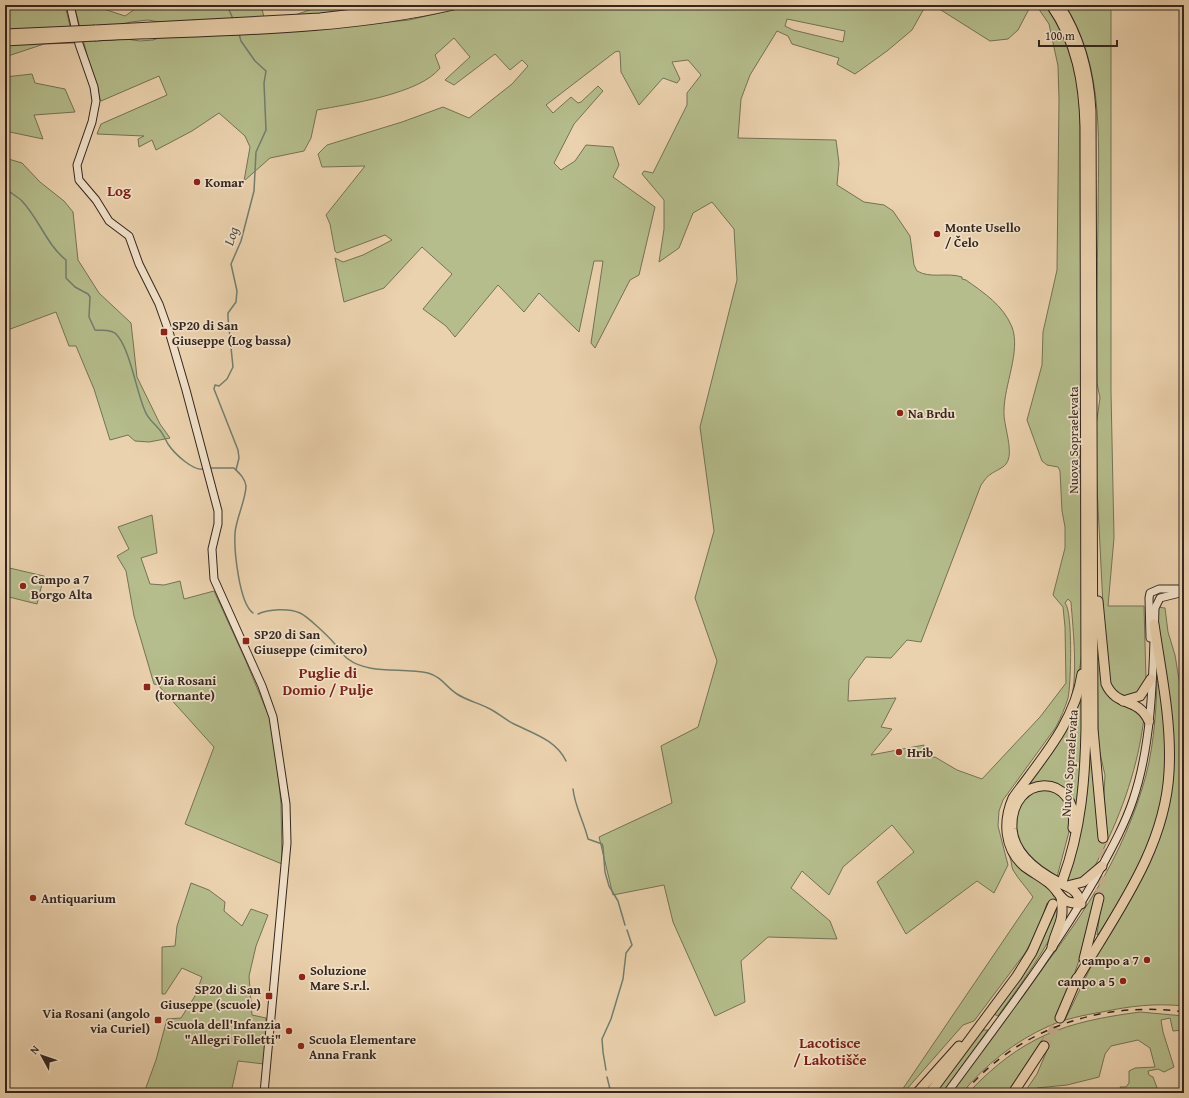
<svg xmlns="http://www.w3.org/2000/svg" width="1189" height="1098" viewBox="0 0 1189 1098" font-family="'Gentium Book Plus',serif">
  <style>
    .green { fill: #b5bd8c; stroke: #747256; fill-rule: evenodd }
    .lines { fill: none; stroke-linecap: round; stroke-linejoin: round }
    .stream { stroke: #717e6f; stroke-width: 1.5 }
    .highway-tunnel { stroke: #c6b091; stroke-width: 9; stroke-dasharray: 9 4.5; stroke-linecap: butt }
    .secondary-casing { stroke: #34261f; stroke-width: 9 }
    .highway-casing { stroke: #34261f; stroke-width: 11 }
    .secondary { stroke: #f2e2ca; stroke-width: 7 }
    .highway { stroke: #ebd2ae; stroke-width: 9 }
    .rail { stroke: #34261f; stroke-width: 1.5; stroke-dasharray: 7 7; stroke-linecap: butt }
    .highway-bridge-casing { stroke: #34261f; stroke-width: 11; stroke-linecap: butt }
    .highway-bridge { stroke: #ebd2ae; stroke-width: 9 }
    .poi-dot { fill: #8f2418; stroke: #f2e2ca; stroke-width: 1.5 }
    .labels { text-anchor: middle; stroke-width: 3.5; stroke-linejoin: round; paint-order: stroke }
    .poi-label { font-size: 13px; font-weight: bold; fill: #34261f; stroke: #f2e2ca; text-anchor: start }
    .street-label { font-size: 13px; fill: #34261f; stroke: #f2e2ca }
    .water-label { font-size: 14px; font-style: italic; fill: #4e4a40; stroke: #f2e2ca }
    .quarter-label { font-size: 15px; font-weight: bold; fill: #7a1f14; stroke: #f2e2ca }
  </style>
  <rect width="100%" height="100%" fill="#ebd2ae"/>
  <filter id="stains"><feTurbulence type="fractalNoise" baseFrequency=".005" numOctaves="4"/><feColorMatrix values="0 0 0 0 .2 0 0 0 0 .09 0 0 0 0 .02 0 0 0 .5 -.17"/></filter>
  <radialGradient id="worn" r=".72"><stop offset=".6" stop-color="#630" stop-opacity="0"/><stop offset="1" stop-color="#630" stop-opacity=".3"/></radialGradient>
  <!-- green -->
  <g class="green">
    <path d="M5 5H65L74 43 44 44 5 57Z"/>
    <path d="M74 5H92L125 16 141 5H261L266 25 318 7V5H393L320 29 409 20 474 5H767L771 9 775 5H926L912 30 887 51 855 74 837 64 839 58 792 44 788 36 777 31 750 75 741 99 738 138 836 140 839 163 837 185 864 202 884 205 893 211 910 236 914 265 917 271C931 279 947 272 962 277V279L966 280C984 293 1003 305 1012 327 1021 351 1004 385 1004 411 1003 425 1015 453 1006 464 1003 468 995 471 991 474 987 476 984 481 981 485L921 642 907 640 891 658 866 657 849 680 848 701 896 698 881 727 892 729 871 755 924 745 923 753 927 758 935 757 957 770 982 779 1040 717 1066 683 1065 627 1063 607 1053 595 1065 548V527L1062 511 1060 471 1058 467 1047 465 1042 461 1027 420 1042 365 1043 332 1057 270 1059 99 1058 66 1049 24 1036 5 1030 7 1018 30 1008 39 990 41 933 5H1046C1066 32 1073 62 1080 94L1081 444 1079 460 1081 490 1082 651 1079 674 1071 706 1003 823 1052 890C1056 896 1062 905 1060 913 1056 938 1014 993 998 1016L994 1014 1040 945 1058 906 1047 903 1038 930 1025 953 974 1021 963 1025 906 1090 903 1093H900L1033 897C1027 888 1018 879 1013 870 1011 866 1012 862 1010 858 1000 832 999 819 1012 793 1031 765 1056 738 1069 706 1079 680 1073 630 1071 602L1068 599 1065 603C1073 611 1071 685 1068 698 1065 708 1061 717 1056 727L1003 800 999 811 998 826 1008 865 994 893 977 881 906 934 877 882 914 852 892 825 843 867 829 895 802 871 791 888 830 921 837 939 768 937 741 961 745 1002 715 1016 673 922 664 885 613 895 599 837 672 803 661 746 698 727 717 661 695 598 714 531 700 427 737 280 734 229 712 202 693 213 679 248 659 262 664 229V200L642 174 644 171 653 173 687 105V93L701 75 688 60 672 62 680 79 677 83 663 78 639 105 621 72 620 53 619 51 615 52 546 105 553 113 571 97 578 103 581 102 598 86 603 91 574 124 554 163 561 170 575 161 586 145 613 147 619 165 613 177 655 207 639 275 630 280 595 348 591 343 603 261H594L579 332 539 293 524 312 498 285 455 337 446 326 423 309 452 274 422 247 384 288 344 302 335 258 343 262 363 255 392 240 385 235 337 253 335 251 330 224 326 215 365 166 322 167 318 154 327 145 402 122 443 107 469 118 512 84 528 66 522 60 510 70 495 54 454 85 445 80 470 57 454 38 435 55 440 68C420 94 349 104 317 110L311 138 304 151 270 158 244 181 250 147 245 136 219 113 192 131 156 150 152 140 139 147 138 139 144 136 97 134 101 124 167 95 159 76 101 101 91 81 87 55ZM787 19 845 31 843 42 793 30 785 26ZM148 20 164 23 196 20 197 25 153 40 140 41 126 39 96 41 95 30 131 22Z"/>
    <path d="M1065 5H1111V392L1114 538 1108 606H1144L1146 680 1139 694 1122 697 1111 686 1106 665 1096 467V426L1100 398 1097 383C1097 329 1097 274 1098 220 1098 147 1106 69 1065 5Z"/>
    <path d="M32 74 35 83 65 89 75 112 34 115 43 139 5 131V77Z"/>
    <path d="M5 158 22 163 40 182 64 201 73 212 78 260 99 293 131 323 137 377 160 424 170 438 149 442 135 441 128 435 110 440 94 389 76 346H69L56 312 5 331Z"/>
    <path d="M152 515 157 553 141 558 150 584 164 585 180 581 184 599 214 591 245 659 270 719 276 753 281 804 282 864 185 824 214 747 158 685 154 684 134 616 126 571 117 556 129 549 118 527Z"/>
    <path d="M5 567 44 576 37 604 5 596Z"/>
    <path d="M1157 607 1165 608 1168 632 1175 655 1184 710V1006C1155 1003 1130 1006 1102 1012 1084 1015 1065 1019 1049 1026 1015 1041 985 1065 962 1093H951C972 1064 993 1033 1015 1004 1067 938 1117 871 1142 789 1153 755 1156 717 1157 681L1160 684C1165 718 1169 752 1165 786 1161 836 1126 890 1100 932L1097 935 1102 898H1096C1086 941 1076 976 1056 1017L1065 1020 1101 946 1143 875 1165 815 1170 793 1174 756 1158 626Z"/>
    <path d="M1097 620 1108 695 1116 702 1133 707 1144 718C1138 766 1123 810 1101 854 1097 862 1092 873 1084 879 1081 881 1070 883 1066 882 1057 880 1029 861 1024 853 1015 837 1011 818 1022 801 1024 796 1031 793 1035 789L1056 791 1067 804 1070 828 1057 877 1067 881 1075 851 1091 743 1107 837 1104 793 1105 775 1098 745Z"/>
    <path d="M1081 694 1082 746 1076 812 1072 802 1039 782 1033 783 1024 789Z"/>
    <path d="M191 883 209 890 225 902 224 911 242 926 251 909 268 915 256 946 249 976 252 1015 266 1018 264 1064 238 1061 231 1093H144L156 1060 167 1019 181 1018 195 996 202 977 182 968 165 994H162V947L175 946 177 926Z"/>
    <path d="M1140 1012 1184 1016V1032L1183 1030 1173 1031 1170 1018 1161 1020 1163 1032 1174 1067 1164 1072 1158 1069 1148 1071 1149 1075 1153 1077 1159 1093H1123L1120 1087H1126L1129 1083V1071L1135 1068 1155 1067 1150 1048 1138 1040 1111 1046 1105 1054 1099 1077 1067 1085 1037 1088V1093H1024L1037 1074 1051 1041 1044 1046V1037L1007 1093H968C1022 1036 1064 1022 1140 1012Z"/>
    <path d="M982 1030H988L942 1093H934Z"/>
  </g>
  <g class="lines">
    <!-- stream -->
    <g class="stream">
      <path d="M227 5 233 19"/>
      <path d="M5 188C10 193 17 196 22 201 39 219 47 245 66 260V278L75 287 88 294 90 297 89 317 95 330C102 331 111 329 116 334 130 348 136 391 145 411 148 419 153 422 158 428 163 433 165 439 168 444 174 453 193 472 205 469"/>
      <path d="M208 468H234C239 473 245 478 246 486 246 499 236 519 235 533 234 550 239 603 253 613"/>
      <path d="M236 470 239 458 238 450 214 389 215 385 219 386 227 379 233 367 228 318V313L236 302 237 291 231 264 241 241 254 191 256 152 266 130 264 83 266 71 255 61 241 41 239 34"/>
      <path d="M258 614C269 609 289 608 300 613 307 616 328 636 334 643 339 648 342 655 348 659 369 675 403 667 428 673 442 677 446 687 457 694 466 700 478 703 488 708 497 712 504 719 514 724 534 734 556 740 566 761"/>
      <path d="M573 789C575 807 584 822 588 839L602 844 603 847 605 872 609 886 618 901 625 925"/>
      <path d="M606 1070 603 1052 602 1039 611 1019 623 979 626 953 632 945 627 930"/>
      <path d="M607 1077 611 1093"/>
    </g>
    <!-- highway-tunnel -->
    <g class="highway-tunnel">
      <path d="M1099 898 1103 865V838"/>
      <path d="M1044 1046 1060 1018"/>
    </g>
    <defs>
      <g id="secondary">
        <path d="M70 5 79 44 94 87 96 101 92 122 77 165 79 180 96 200 109 221 129 236 139 264 159 304 170 335 186 390 218 511V524L212 549 214 579 262 686 273 717 286 804 287 843 264 1093"/>
        <path d="M1150 638 1149 598 1150 593 1159 589H1182"/>
        <path d="M947 1093C998 1023 1052 954 1095 879 1109 853 1124 827 1133 800 1153 741 1153 669 1155 608L1160 598 1184 592"/>
      </g>
      <g id="highway">
        <path d="M1051 5C1077 42 1084 83 1085 127L1086 728C1085 780 1081 830 1063 879"/>
        <path d="M1059 5C1080 37 1089 73 1091 111L1093 729 1103 838"/>
        <path d="M95 30 320 18 413 7"/>
        <path d="M96 36C215 30 336 32 453 5"/>
        <path d="M1098 601 1106 684C1117 708 1137 696 1149 721"/>
        <path d="M1123 701 1140 696 1151 679"/>
        <path d="M1073 828C1080 771 1009 772 1012 829 1014 854 1037 871 1058 882 1064 886 1072 887 1076 893 1079 896 1079 900 1081 904 1076 903 1070 903 1066 901 1059 897 1056 888 1049 883 1041 877 1032 872 1024 866 1004 848 1003 821 1013 798 1041 759 1075 722 1082 674"/>
        <path d="M1067 886 1083 882 1102 866"/>
        <path d="M1052 947C1057 924 1065 924 1061 897"/>
        <path d="M1084 959 1099 898"/>
        <path d="M1075 983C1113 917 1165 851 1169 772 1172 722 1161 673 1154 624"/>
        <path d="M1060 1018 1077 978"/>
        <path d="M917 1093 959 1046"/>
        <path d="M930 1093 1017 976 1032 952 1053 904"/>
        <path d="M1013 1093 1044 1046"/>
      </g>
    </defs>
    <!-- secondary casing -->
    <use href="#secondary" class="secondary-casing"/>
    <!-- highway casing -->
    <use href="#highway" class="highway-casing"/>
    <!-- secondary -->
    <use href="#secondary" class="secondary"/>
    <!-- highway -->
    <use href="#highway" class="highway"/>
    <!-- rail -->
    <path class="rail" d="M964 1093C1017 1029 1103 1000 1184 1012"/>
    <defs>
      <g id="highway-bridge">
        <path d="M5 34 95 30"/>
        <path d="M5 41 96 36"/>
      </g>
    </defs>
    <!-- highway-bridge casing -->
    <use href="#highway-bridge" class="highway-bridge-casing"/>
    <!-- highway-bridge -->
    <use href="#highway-bridge" class="highway-bridge"/>
  </g>
  <!-- markers -->
  <g class="poi-dot">
    <circle cx="197" cy="182" r="4"/>
    <circle cx="937" cy="234" r="4"/>
    <rect x="160" y="328" width="8" height="8" rx="2"/>
    <circle cx="900" cy="413" r="4"/>
    <circle cx="23" cy="586" r="4"/>
    <rect x="242" y="637" width="8" height="8" rx="2"/>
    <rect x="143" y="683" width="8" height="8" rx="2"/>
    <circle cx="899" cy="752" r="4"/>
    <circle cx="33" cy="898" r="4"/>
    <circle cx="1147" cy="960" r="4"/>
    <circle cx="302" cy="977" r="4"/>
    <circle cx="1123" cy="981" r="4"/>
    <rect x="265" y="992" width="8" height="8" rx="2"/>
    <rect x="154" y="1016" width="8" height="8" rx="2"/>
    <circle cx="289" cy="1031" r="4"/>
    <circle cx="301" cy="1046" r="4"/>
  </g>
  <g class="labels">
    <!-- poi labels -->
    <g class="poi-label">
      <text x="205" y="187">Komar</text>
      <text x="945" y="232">Monte Usello<tspan x="945" dy="15">/ Čelo</tspan></text>
      <text x="172" y="330">SP20 di San<tspan x="172" dy="15">Giuseppe (Log bassa)</tspan></text>
      <text x="908" y="418">Na Brdu</text>
      <text x="31" y="584">Campo a 7<tspan x="31" dy="15">Borgo Alta</tspan></text>
      <text x="254" y="639">SP20 di San<tspan x="254" dy="15">Giuseppe (cimitero)</tspan></text>
      <text x="155" y="685">Via Rosani<tspan x="155" dy="15">(tornante)</tspan></text>
      <text x="907" y="757">Hrib</text>
      <text x="41" y="903">Antiquarium</text>
      <text x="1139" y="965" text-anchor="end">campo a 7</text>
      <text x="310" y="975">Soluzione<tspan x="310" dy="15">Mare S.r.l.</tspan></text>
      <text x="1115" y="986" text-anchor="end">campo a 5</text>
      <text x="261" y="994" text-anchor="end">SP20 di San<tspan x="261" dy="15">Giuseppe (scuole)</tspan></text>
      <text x="150" y="1018" text-anchor="end">Via Rosani (angolo<tspan x="150" dy="15">via Curiel)</tspan></text>
      <text x="281" y="1029" text-anchor="end">Scuola dell'Infanzia<tspan x="281" dy="15">"Allegri Folletti"</tspan></text>
      <text x="309" y="1044">Scuola Elementare<tspan x="309" dy="15">Anna Frank</tspan></text>
    </g>
    <!-- street labels -->
    <g class="street-label">
      <text transform="translate(1073 440) rotate(-90)" y="5">Nuova Sopraelevata</text>
      <text transform="translate(1069 763) rotate(-86)" y="5">Nuova Sopraelevata</text>
    </g>
    <!-- water labels -->
    <g class="water-label">
      <text transform="translate(231 236) rotate(-72)" y="5">Log</text>
    </g>
    <!-- quarter labels -->
    <g class="quarter-label">
      <text x="119" y="196">Log</text>
      <text x="328" y="678">Puglie di<tspan x="328" dy="17">Domio / Pulje</tspan></text>
      <text x="830" y="1048">Lacotisce<tspan x="830" dy="17">/ Lakotišče</tspan></text>
    </g>
  </g>
  <!-- margin -->
  <rect width="1189" height="1098" fill="none" stroke="#ebd2ae" stroke-width="20"/>
  <rect x="6" y="6" width="1177" height="1086" fill="none" stroke="#34261f" stroke-width="2"/>
  <rect x="10" y="10" width="1169" height="1078" fill="none" stroke="#34261f"/>
  <!-- north arrow -->
  <g transform="translate(42 1056) rotate(310)" stroke="#f2e2ca" stroke-width="3" paint-order="stroke">
  <path d="M0-3L7 15L0 10L-7 15Z" fill="#34261f"/>
  <text y="-6" font-size="11" font-weight="bold" text-anchor="middle" fill="#34261f">N</text>
  </g>
  <!-- scale -->
  <path d="M1039 40v6h78v-6" fill="none" stroke="#34261f" stroke-width="2"/>
  <text x="1045" y="40" font-size="12" fill="#34261f" stroke="#f2e2ca" stroke-width="3" paint-order="stroke">100 m</text>
  <rect width="100%" height="100%" filter="url(#stains)"/>
  <rect width="100%" height="100%" fill="url(#worn)"/>
</svg>
